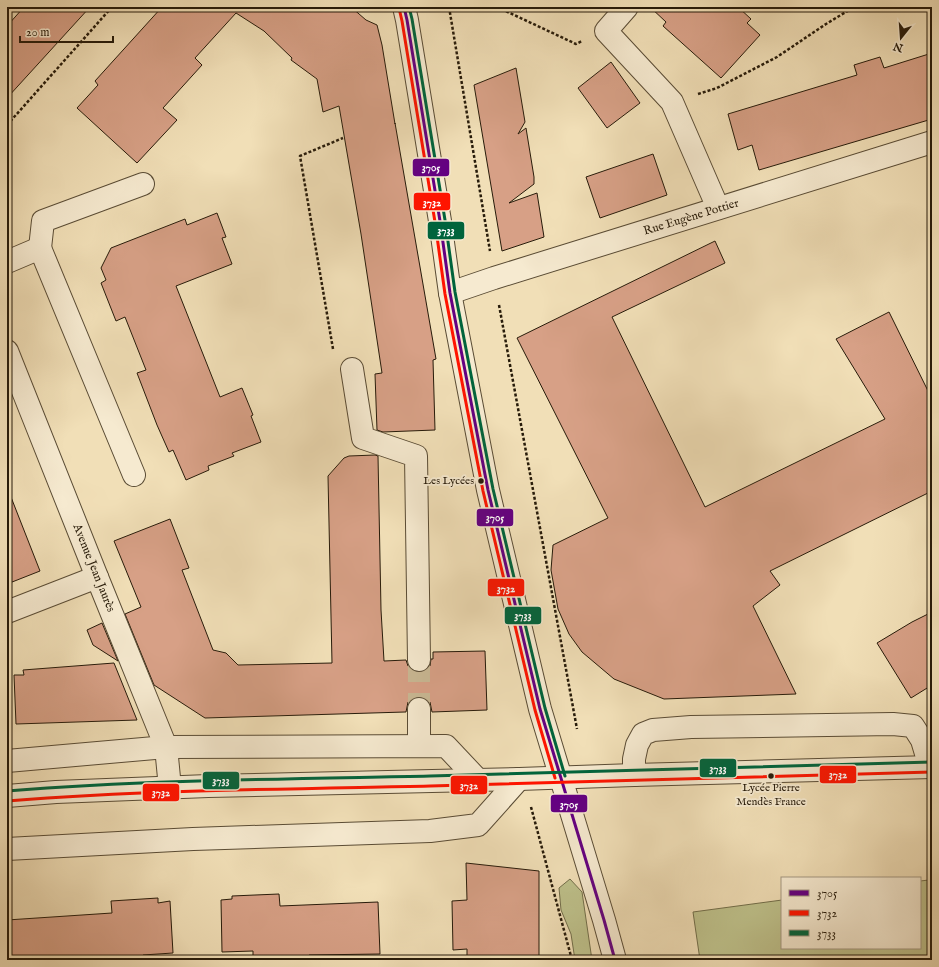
<svg xmlns="http://www.w3.org/2000/svg" width="939" height="967" font-family="'IM FELL English',serif">
	<style>
		.green { fill: #bec18b; stroke: #726e4a }
		.building { fill: #d7a086; stroke: #271b0a }
		.lines { fill: none; stroke-linecap: round; stroke-linejoin: round }
		.minor-tunnel { stroke: #c9b894; stroke-width: 22; stroke-dasharray: 22 11; stroke-linecap: butt }
		.minor-casing { stroke: #5a4c35; stroke-width: 24 }
		.path { stroke: #271b0a; stroke-width: 2.5; stroke-dasharray: 3 2; stroke-linecap: butt }
		.minor { stroke: #f6ead0; stroke-width: 22 }
		.bus-1-casing { stroke: #f6ead0; stroke-width: 6 }
		.bus-2-casing { stroke: #f6ead0; stroke-width: 6 }
		.bus-3-casing { stroke: #f6ead0; stroke-width: 6 }
		.bus-1 { stroke: #640082; stroke-width: 3 }
		.bus-2 { stroke: #ff1400; stroke-width: 3 }
		.bus-3 { stroke: #00643c; stroke-width: 3 }
		.bus-dot { fill: #271b0a; stroke: #f6ead0; stroke-width: 1.5 }
		.labels { text-anchor: middle; dominant-baseline: central; stroke-width: 3.5; stroke-linejoin: round; paint-order: stroke }
		.bus-label { font-size: 11px; fill: #271b0a; stroke: #f6ead0; text-anchor: end }
		.street-label { font-size: 12px; fill: #271b0a; stroke: #f6ead0 }
		.line-badge { stroke: #f6ead0; stroke-width: 1.5 }
		.badge-label { font-size: 11px; text-anchor: middle; font-weight: bold; fill: #fff }
	</style>
	<rect width="100%" height="100%" fill="#f1dfb7"/>
	<filter id="stains"><feTurbulence type="fractalNoise" baseFrequency=".005" numOctaves="4"/><feColorMatrix values="0 0 0 0 .2 0 0 0 0 .09 0 0 0 0 .02 0 0 0 .5 -.17"/></filter>
	<radialGradient id="worn" r=".72"><stop offset=".6" stop-color="#630" stop-opacity="0"/><stop offset="1" stop-color="#630" stop-opacity=".3"/></radialGradient>
	<g class="green">
		<path d="M570,879L582,892L592,960H575L571,934L561,910L559,888Z"/>
		<path d="M929,880L932,899V960H700L693,912L782,900V948H920V881Z"/>
	</g>
	<g class="building">
		<path d="M24,7H90L7,98V26Z"/>
		<path d="M162,7H351L366,20L377,25L382,45L395,124V123L436,359L433,360L435,430L383,432L377,430L375,374L382,373L361,234L339,106L323,112L317,79L291,60L292,58L264,31L236,13L195,58L202,65L163,108L177,120L137,163L77,108L98,85L95,81Z"/>
		<path d="M650,7H738L751,19L747,23L760,35L721,78L663,26L666,22Z"/>
		<path d="M932,53V119L759,170L752,145L738,150L728,114L857,75L854,65L880,57L884,68Z"/>
		<path d="M611,62L640,103L607,128L578,88Z"/>
		<path d="M516,68L525,122L518,134L526,128L534,177V184L509,203L537,193L544,237L502,251L474,85Z"/>
		<path d="M653,154L667,195L600,218L586,177Z"/>
		<path d="M217,213L226,237L222,238L232,264L176,286L220,397L242,388L253,415L251,416L261,442L232,453L234,456L208,466L209,470L186,480L173,450L169,452L157,425L137,373L146,370L125,317L116,321L101,283L106,280L101,268L111,248L185,219L187,225Z"/>
		<path d="M715,241L725,263L612,317L705,507L885,419L836,339L889,312L932,399V491L770,571L780,585L753,606L796,694L664,699L614,679L582,652L569,634L558,609L551,570L553,545L608,518L517,338Z"/>
		<path d="M375,455L378,456L381,610L384,661L406,660L408,666L413,671L420,672L426,670L430,666L431,659H433V652L485,651L487,710L432,712L430,702L425,698L419,697L413,698L408,702L406,712H405L205,718L154,685L125,614L141,607L114,541L170,519L189,568L182,570L213,650L226,653L238,665L332,663L328,476L344,458L349,456Z"/>
		<path d="M9,492L40,571L7,584V493Z"/>
		<path d="M932,612V685L911,698L877,643L912,622Z"/>
		<path d="M102,623L118,661L93,645L87,630Z"/>
		<path d="M114,663L137,720L16,724L14,675H24L23,670Z"/>
		<path d="M466,863L539,871V960H467V949L453,950L452,901L467,900Z"/>
		<path d="M279,894L280,906L378,902L380,954L309,955V960H253V951L222,952L221,900L232,899V896Z"/>
		<path d="M158,898V903L170,901L173,953L143,955V960H7V920L112,913L111,901Z"/>
	</g>
	<g class="lines">
		<path class="minor-tunnel" d="M419,660V709"/>
		<defs>
			<g id="minor">
				<path d="M404,7L407,20L440,221L450,293L488,490L540,709L604,920L615,960"/>
				<path d="M627,7L606,31L672,102L718,208"/>
				<path d="M40,248L43,221L143,184"/>
				<path d="M7,262L40,248L134,475"/>
				<path d="M450,293L494,278L932,142"/>
				<path d="M7,351L97,577L166,747L170,788"/>
				<path d="M352,369L363,438L416,456L419,660"/>
				<path d="M7,612L97,577"/>
				<path d="M419,746V709"/>
				<path d="M7,761L166,747L446,746L478,780"/>
				<path d="M634,775V759L637,745L643,734L653,730L691,727L893,724L913,726L922,740L930,767"/>
				<path d="M7,796L56,792L208,786L519,779L634,775L932,767"/>
				<path d="M7,849L193,839L430,831L478,825L519,779"/>
			</g>
		</defs>
		<use href="#minor" class="minor-casing"/>
		<g class="path">
			<path d="M449,7L490,251"/>
			<path d="M497,7L576,44L582,41"/>
			<path d="M698,94L717,88L777,57L826,24L854,7"/>
			<path d="M7,125L112,7"/>
			<path d="M499,305L577,729"/>
			<path d="M333,349L300,156L343,138"/>
			<path d="M531,807L572,960"/>
		</g>
		<use href="#minor" class="minor"/>
		<defs>
			<path id="bus-1" d="M404,7L407,20L440,221L450,293L488,490L540,709L604,920L615,960"/>
			<g id="bus-2">
				<path d="M399,8L402,21L435,222L445,294L483,491L535,710L555,778"/>
				<path d="M7,801C148,790 289,789 430,786C597,782 765,776 932,772"/>
			</g>
			<g id="bus-3">
				<path d="M409,7L412,19L445,220L455,292L493,489L545,708L565,776"/>
				<path d="M7,791C147,780 289,779 430,776C597,772 765,766 932,762"/>
			</g>
		</defs>
		<use href="#bus-1" class="bus-1-casing"/>
		<use href="#bus-2" class="bus-2-casing"/>
		<use href="#bus-3" class="bus-3-casing"/>
		<use href="#bus-1" class="bus-1"/>
		<use href="#bus-2" class="bus-2"/>
		<use href="#bus-3" class="bus-3"/>
	</g>
	<g class="bus-dot">
		<circle cx="481" cy="481" r="3.5"/>
		<circle cx="771" cy="776" r="3.5"/>
	</g>
	<g class="labels">
		<g class="bus-label">
			<text x="474" y="481">Les Lycées</text>
			<text x="771" y="788" text-anchor="middle">Lycée Pierre<tspan x="771" dy="14">Mendès France</tspan></text>
		</g>
		<g class="street-label">
			<text transform="translate(691 217) rotate(-17)">Rue Eugène Pottier</text>
			<text transform="translate(94 568) rotate(68)">Avenue Jean Jaurès</text>
		</g>
	</g>
	<g class="line-badge">
		<rect x="412" y="158" width="38" height="19" rx="4" fill="#640082"/>
		<rect x="413" y="192" width="38" height="19" rx="4" fill="#ff1400"/>
		<rect x="427" y="221" width="38" height="19" rx="4" fill="#00643c"/>
		<rect x="476" y="508" width="38" height="19" rx="4" fill="#640082"/>
		<rect x="487" y="578" width="38" height="19" rx="4" fill="#ff1400"/>
		<rect x="504" y="606" width="38" height="19" rx="4" fill="#00643c"/>
		<rect x="699" y="758" width="38" height="20" rx="4" fill="#00643c"/>
		<rect x="819" y="765" width="38" height="19" rx="4" fill="#ff1400"/>
		<rect x="202" y="771" width="38" height="19" rx="4" fill="#00643c"/>
		<rect x="450" y="775" width="38" height="20" rx="4" fill="#ff1400"/>
		<rect x="142" y="783" width="38" height="19" rx="4" fill="#ff1400"/>
		<rect x="550" y="794" width="38" height="19" rx="4" fill="#640082"/>
	</g>
	<g class="badge-label">
		<text x="431" y="171">3705</text>
		<text x="432" y="206">3732</text>
		<text x="446" y="234">3733</text>
		<text x="495" y="521">3705</text>
		<text x="506" y="592">3732</text>
		<text x="523" y="619">3733</text>
		<text x="718" y="772">3733</text>
		<text x="838" y="778">3732</text>
		<text x="221" y="784">3733</text>
		<text x="469" y="789">3732</text>
		<text x="161" y="796">3732</text>
		<text x="569" y="808">3705</text>
	</g>
	<rect width="939" height="967" fill="none" stroke="#f1dfb7" stroke-width="24"/>
	<rect x="8" y="8" width="923" height="951" fill="none" stroke="#271b0a" stroke-width="2"/>
	<rect x="12" y="12" width="915" height="943" fill="none" stroke="#271b0a"/>
	<rect x="781" y="877" width="140" height="72" fill="#f6ead0" stroke="#a39781"/>
	<rect x="789" y="890" width="20" height="6" fill="#640082" stroke="#a39781"/>
	<text x="817" y="897" font-size="12" fill="#271b0a">3705</text>
	<rect x="789" y="910" width="20" height="6" fill="#ff1400" stroke="#a39781"/>
	<text x="817" y="917" font-size="12" fill="#271b0a">3732</text>
	<rect x="789" y="930" width="20" height="6" fill="#00643c" stroke="#a39781"/>
	<text x="817" y="937" font-size="12" fill="#271b0a">3733</text>
	<g transform="translate(901 38) rotate(197)" stroke="#f6ead0" stroke-width="3" paint-order="stroke">
	<path d="M0-3L7 15L0 10L-7 15Z" fill="#271b0a"/>
	<text y="-6" font-size="11" font-weight="bold" text-anchor="middle" fill="#271b0a">N</text>
	</g>
	<path d="M20 36v6h93v-6" fill="none" stroke="#271b0a" stroke-width="2"/>
	<text x="26" y="36" font-size="12" fill="#271b0a" stroke="#f6ead0" stroke-width="3" paint-order="stroke">20 m</text>
	<rect width="100%" height="100%" filter="url(#stains)"/>
	<rect width="100%" height="100%" fill="url(#worn)"/>
</svg>
